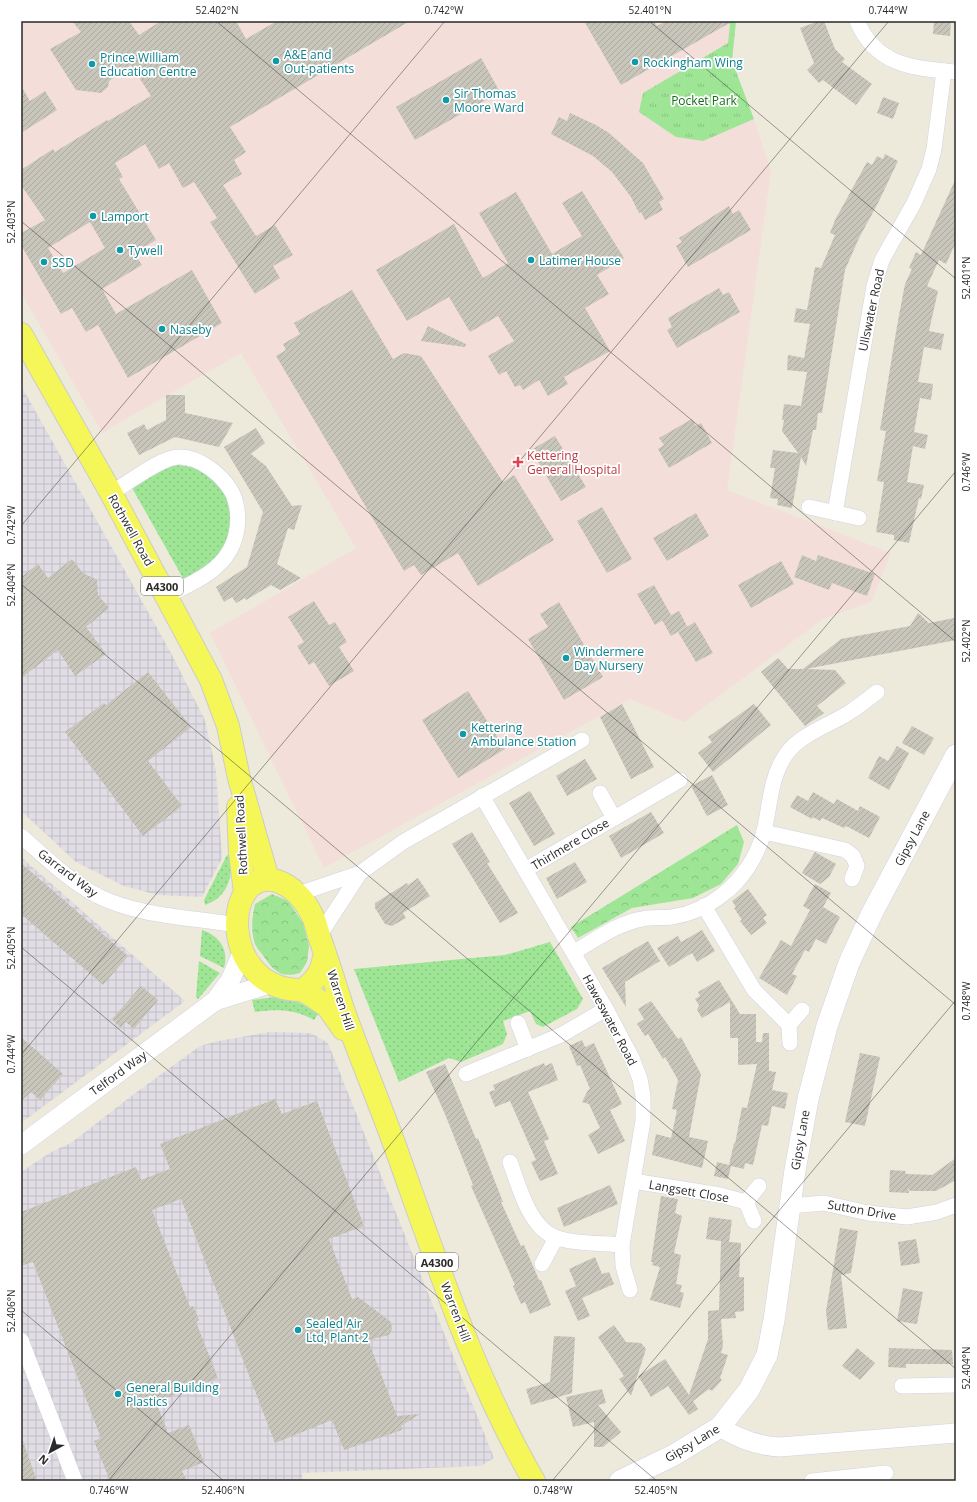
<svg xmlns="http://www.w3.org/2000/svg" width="977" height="1502" font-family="'Open Sans',sans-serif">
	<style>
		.industrial { fill: url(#industrial-grid) }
		.medical { fill: #f4ded9 }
		.grass { fill: url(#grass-dots) }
		.forest { fill: url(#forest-crowns) }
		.park { fill: url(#park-tufts) }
		.building { fill: url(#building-hatch); fill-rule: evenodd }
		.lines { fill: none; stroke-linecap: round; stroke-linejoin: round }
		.minor-casing { stroke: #d2d1e4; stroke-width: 16 }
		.tertiary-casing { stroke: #d2d1e4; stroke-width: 20 }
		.secondary-casing { stroke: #d2d1e4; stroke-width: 22 }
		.primary-casing { stroke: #ccc; stroke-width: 24 }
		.minor { stroke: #fff; stroke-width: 15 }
		.tertiary { stroke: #fff; stroke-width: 19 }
		.secondary { stroke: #fff; stroke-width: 21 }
		.primary { stroke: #f5f657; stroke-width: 22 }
		.ticks { fill: none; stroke: #2a2a2a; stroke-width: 1; stroke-opacity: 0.45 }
		.culture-dot { fill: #0f9aa8; stroke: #fff; stroke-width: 1.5 }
		.health-dot { fill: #e0444e; stroke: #fff; stroke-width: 1.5 }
		.labels { text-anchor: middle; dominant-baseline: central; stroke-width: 3.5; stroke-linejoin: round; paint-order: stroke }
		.shield { fill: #fff; stroke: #6a6a6a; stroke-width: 1 }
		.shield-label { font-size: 11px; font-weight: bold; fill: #2a2a2a }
		.culture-label { font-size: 12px; fill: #0d838f; stroke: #fff; text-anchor: start }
		.park-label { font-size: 12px; fill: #176b1a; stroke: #fff }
		.street-label { font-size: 12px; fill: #2a2a2a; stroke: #fff }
		.health-label { font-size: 12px; fill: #be3a42; stroke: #fff; text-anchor: start }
		.neatline { fill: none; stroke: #2a2a2a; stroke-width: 1.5 }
		.ticks-label { font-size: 10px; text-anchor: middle; fill: #2a2a2a }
	</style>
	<defs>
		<pattern id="industrial-grid" width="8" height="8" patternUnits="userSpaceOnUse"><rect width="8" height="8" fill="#e1dde5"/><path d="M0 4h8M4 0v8" fill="none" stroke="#c1bec5"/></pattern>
		<pattern id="grass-dots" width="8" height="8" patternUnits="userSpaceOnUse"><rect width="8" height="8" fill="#9ee696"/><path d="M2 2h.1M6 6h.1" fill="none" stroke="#88c581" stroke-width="1.8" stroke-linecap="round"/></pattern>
		<pattern id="forest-crowns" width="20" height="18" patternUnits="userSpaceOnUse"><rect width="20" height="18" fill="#9ee696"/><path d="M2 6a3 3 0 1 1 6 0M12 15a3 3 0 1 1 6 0" fill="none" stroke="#88c581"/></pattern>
		<pattern id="park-tufts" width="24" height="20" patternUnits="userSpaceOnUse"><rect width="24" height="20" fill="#9ee696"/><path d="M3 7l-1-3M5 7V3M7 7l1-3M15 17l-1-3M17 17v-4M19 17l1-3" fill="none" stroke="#88c581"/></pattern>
		<pattern id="building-hatch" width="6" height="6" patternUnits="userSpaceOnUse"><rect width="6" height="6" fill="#c8c6bb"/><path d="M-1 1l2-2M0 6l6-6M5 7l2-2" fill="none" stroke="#acaaa1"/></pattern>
	</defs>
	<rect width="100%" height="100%" fill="#edeadc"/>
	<g class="industrial">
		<path d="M23,389L171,653L205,720L216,771L222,858L202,897L158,895L124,886L76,862L21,811V391Z"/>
		<path d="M21,857L185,1001L21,1123Z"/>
		<path d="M270,1032L311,1033L328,1043L494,1458L481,1466L302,1473L303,1481H21V1172L51,1152L71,1143L134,1094L200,1046L218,1041Z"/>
	</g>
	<path class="medical" d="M21,21H736L732,61L754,119L771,171L727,490L891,553L871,602L823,619L684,722L630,699L324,868L210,633L356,548L241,353L112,427L103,434L21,293Z"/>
	<g class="grass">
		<path d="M178,465L198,468L208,474L223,489L233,510L231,534L214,562L184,580L131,486L168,467Z"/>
		<path d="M227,855L232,856C232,878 228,897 205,905L204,900Z"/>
		<path d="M202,930C220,936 229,950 224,968L200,956Z"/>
		<path d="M550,942L583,999L577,1009L543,1027L536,1024L530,1011L503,1021L507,1034L503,1044L461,1062L449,1058L399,1082L354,969L505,955Z"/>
		<path d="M199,961L220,973L198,999L196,997Z"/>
		<path d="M275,997L300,1003L319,1013L314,1020C294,1009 278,1009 255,1012L252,1000Z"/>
	</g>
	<g class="forest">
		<path d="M737,825L744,842L738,864L721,884L693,898L632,908L578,938L571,927Z"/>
		<path d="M272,894L288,901L303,923L309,946L307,962L300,973C280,979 273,970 262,954C259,950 255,946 254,941C251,928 252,917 255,904Z"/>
	</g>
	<path class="park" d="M728,21H736L732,61L754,119L703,141L676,137L639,112L643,93L728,43L730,25Z"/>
	<g class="building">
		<path d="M72,21H129L139,35L161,21H236L246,39L277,21H410L230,127L246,152L234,160L242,174L223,185L256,236L275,225L293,255L273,266L280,278L255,294L210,222L217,218L194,182L183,188L169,163L159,169L145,144L115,163L123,177L119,179L156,240L134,253L142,265L102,289L116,314L192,270L222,323L128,378L98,325L86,332L72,308L61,314L21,245V233L45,220L21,185V170L53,149L55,152L107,120L108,121L151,96L131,65L109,81L108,87L101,93L76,90L50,49L81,32ZM90,222L105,248L63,273L48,248Z"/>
		<path d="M584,21H654L657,26L666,21H733L621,85Z"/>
		<path d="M819,21H824L835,49L845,59L842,62L872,84L856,105L823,80L819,83L807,70L814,63L800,28Z"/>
		<path d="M934,21H951L950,36L933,34Z"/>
		<path d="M481,58L500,92L415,140L396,107Z"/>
		<path d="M21,86L30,101L45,91L57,110L21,133Z"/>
		<path d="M883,97L899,103L893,119L877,113Z"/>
		<path d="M570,113L596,125L609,133L643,163L664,199L659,202L663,210L645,220L641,212L639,213L631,197L612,172L593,156L551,134L559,117L567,121Z"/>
		<path d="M885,154L898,161L878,203L859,238L845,270L822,413H818L816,430H813L806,466L801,457L792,508L777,505L778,499L770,498L775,468H770L773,450L798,453L782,431L784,420H782L784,404L801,406L807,372L787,370L788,355L804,358L810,324L794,322L796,308L807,310L815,267L821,268L835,235L830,233L835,220L867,162L872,165L877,156L883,159Z"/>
		<path d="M956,178V242L946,264L939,260L927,286L938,291L929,331L944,334L941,350L924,347L918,382L933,384L931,400L920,398L914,432L928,435L925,449L913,446L907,482L924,485L921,499L919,498L909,543L894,540V535L876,532L884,482L877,481L886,431L880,430L897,326L905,284L912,269L909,268L916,252L921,255Z"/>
		<path d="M582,191L624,258L597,275L609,294L585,308L610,351L564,377L568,384L548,396L539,380L523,390L520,385L515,387L506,371L499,375L488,356L514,341L498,316L470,332L449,297L407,321L376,270L454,224L483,278L508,263L479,213L516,192L552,254L582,236L562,203Z"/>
		<path d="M729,206L733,214L739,210L751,230L688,267L676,246L682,242L679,238Z"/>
		<path d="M719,288L723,295L729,292L740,312L677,348L667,330L672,327L668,318Z"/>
		<path d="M352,290L393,359L404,353L421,356L503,482L514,475L554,540L478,586L458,553L421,575L414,565L404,571L276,356L286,350L283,344L300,334L294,323Z"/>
		<path d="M428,326L466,344L465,347L421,341Z"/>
		<path d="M166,395H185V413L233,423L219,447L175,437L139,455L127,433L144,424L147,430L166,420Z"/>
		<path d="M692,419L696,426L701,423L712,443L669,468L658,449L664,445L659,438Z"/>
		<path d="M256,428L265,443L251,454L266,466L292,506L302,505L294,530L288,528L277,564L301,578L280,590L271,585L246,600L245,598L236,603L232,597L224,602L216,587L247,567L263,512L224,447Z"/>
		<path d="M555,436L586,487L561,501L531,450Z"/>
		<path d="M602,507L632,559L607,573L577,521Z"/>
		<path d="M696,513L709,536L667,561L653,538Z"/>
		<path d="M802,555L816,561L818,555L875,574L867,596L832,583L829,590L794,577Z"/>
		<path d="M72,559L83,573L97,580L98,595L109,608L86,627L106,654L75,676L58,650L21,678V577L38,564L48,578Z"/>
		<path d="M781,561L794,584L751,608L738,585Z"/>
		<path d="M654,585L671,615L655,625L637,594Z"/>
		<path d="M314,601L329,625L335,622L347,642L339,647L354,671L329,686L314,662L309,665L297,646L304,642L288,617Z"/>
		<path d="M559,602L603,677L564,700L528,639L548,627L540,614Z"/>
		<path d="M679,611L687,626L671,636L662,620Z"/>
		<path d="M918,613L929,623L954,618L956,640L806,669L835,670L846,683L817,706L824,713L805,726L761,672L778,658L788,669H803L841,639L910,626Z"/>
		<path d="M695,622L713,653L696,662L678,632Z"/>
		<path d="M148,672L191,727L148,761L182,806L143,836L65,732L104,703L106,705Z"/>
		<path d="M468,691L505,749L458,778L422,720Z"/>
		<path d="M622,704L654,767L631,779L600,717Z"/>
		<path d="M754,704L771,725L713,772L698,753L712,742L708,737Z"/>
		<path d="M912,726L934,738L924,755L902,743Z"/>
		<path d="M897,746L909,753L889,790L868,778L879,756L888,761Z"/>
		<path d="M585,759L597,779L567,796L556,776Z"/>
		<path d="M712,775L728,805L707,816L691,786Z"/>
		<path d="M530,791L555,834L534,846L509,803Z"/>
		<path d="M813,792L834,804L837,799L858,811L860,806L880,817L869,838L846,826L844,828L822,818L820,821L813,817L812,819L790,807L797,795L808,801Z"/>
		<path d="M651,812L664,833L621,858L609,836Z"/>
		<path d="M472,832L490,862L487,863L518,913L500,923L452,844Z"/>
		<path d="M815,852L836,864L829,877L820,884L802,873Z"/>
		<path d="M575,862L587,882L557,899L546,878Z"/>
		<path d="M21,863L128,956L103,985L21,914Z"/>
		<path d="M418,878L430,896L403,913L406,918L392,926L385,924L375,908V903L407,883L408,885Z"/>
		<path d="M815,884L831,893L823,907L840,917L826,944L816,939L809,952L805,950L792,974L797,976L787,995L759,978L781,940L791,946L810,910L803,906Z"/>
		<path d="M748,889L767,915L763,918L767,923L751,935L740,921L742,920L734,908L736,907L732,901Z"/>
		<path d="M702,930L715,951L697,962L692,953L669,967L657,948L678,936L681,942Z"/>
		<path d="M648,941L660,961L625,982L626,1007L602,968Z"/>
		<path d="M719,980L740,1014H756V1042H762L763,1033H769V1071L776,1072L772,1090L788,1093L785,1109L772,1106L768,1126L762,1125L753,1165L745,1163L744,1169L731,1166L728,1179L714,1176L717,1162L729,1165L734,1143L735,1144L742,1107L747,1108L757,1064L738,1065V1038H730V1002L702,1018L697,1010L699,1005L695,999L700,996L698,992Z"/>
		<path d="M141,986L158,1000L134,1029L126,1022L121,1028L112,1019Z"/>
		<path d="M651,1001L678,1039L681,1037L701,1074L689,1137L708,1141L702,1168L652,1155L656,1134L671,1138L677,1110L672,1109L678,1080L665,1057L663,1059L648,1034L645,1036L637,1024L644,1019L638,1009Z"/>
		<path d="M21,1037L63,1074L40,1100L31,1092L21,1101Z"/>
		<path d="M582,1040L585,1047L594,1043L622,1104L610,1110L625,1141L598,1154L588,1135L600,1128L589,1104L582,1102L588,1090L590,1089L580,1065L577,1066L569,1046Z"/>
		<path d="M860,1053L880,1057L865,1126L845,1122Z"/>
		<path d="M544,1063L545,1066L552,1063L558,1080L528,1092L549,1139L544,1141L558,1174L540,1181L531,1162L536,1160L510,1101L495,1107L489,1092L495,1090L493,1085Z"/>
		<path d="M445,1064L476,1139L478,1138L483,1151L503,1202H501L521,1246L524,1245L539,1280H541L551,1305L530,1314L525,1302L521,1304L513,1286L515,1285L471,1186L473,1185L445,1114L426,1072Z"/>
		<path d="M275,1099L282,1114L317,1101L364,1226L329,1239L352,1299L358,1297L391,1322L392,1329L389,1335L368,1340L397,1416L420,1414L401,1426L402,1430L344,1450L332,1420L275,1443L181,1199L152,1210L190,1307L193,1306L199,1320L196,1322L218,1378L156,1402L168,1433L189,1425L204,1462L182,1471L187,1481H110L94,1441L101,1438L33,1262L21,1266V1212L136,1167L141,1180L170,1169L160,1144Z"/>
		<path d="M956,1158V1180L936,1191H910L908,1188L909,1193L889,1192L890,1170L905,1171L906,1174L932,1175Z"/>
		<path d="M610,1185L618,1204L564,1227L557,1208Z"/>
		<path d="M661,1196L678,1199L675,1213L682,1216L674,1253L681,1255L676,1284L682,1285L680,1292L684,1293L680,1308L650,1300L660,1267L652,1265L653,1262H651Z"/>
		<path d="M709,1217L732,1220L729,1242L741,1243L739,1277H744V1311L735,1312L736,1318L721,1319L723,1345L721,1353L728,1355L720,1378L722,1380L712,1391L709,1389L693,1401L698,1409L689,1415L668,1386L651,1397L638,1376L665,1359L689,1395L708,1339V1311L719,1310L721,1241L706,1239Z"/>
		<path d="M840,1228L858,1231L851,1273L841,1275L847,1328L828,1330L826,1311Z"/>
		<path d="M916,1239L920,1263L901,1266L898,1242Z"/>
		<path d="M595,1257L602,1274L609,1272L614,1284L582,1298L590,1316L578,1321L565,1291L576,1286L569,1269Z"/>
		<path d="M903,1288L923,1292L917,1324L897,1321Z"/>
		<path d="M614,1325L626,1342L641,1343L646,1349L631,1396L619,1379L624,1376L598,1337Z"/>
		<path d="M554,1336L575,1337L572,1393L531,1405L526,1389L550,1382Z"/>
		<path d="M857,1348L875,1363L860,1380L842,1366Z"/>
		<path d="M889,1348L952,1350L953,1364H906V1368L888,1367Z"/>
		<path d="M602,1389L606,1403L598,1405L621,1432L603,1447H594V1422L573,1427L566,1397Z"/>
		<path d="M21,1441H23L37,1481H21Z"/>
	</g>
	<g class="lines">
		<defs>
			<g id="minor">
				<path d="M857,21C876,66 913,68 956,72"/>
				<path d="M111,493C128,483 154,463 172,458C196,452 229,478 235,500C240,516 238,536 230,550C217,574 189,584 167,596"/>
				<path d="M809,507L859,518"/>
				<path d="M835,513L874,286L882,260L914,203L929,169L934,149L944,71"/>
				<path d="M600,793L614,818"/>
				<path d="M482,796L606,1009L632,1058L640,1079L643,1096V1121L622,1245L623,1266L630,1290"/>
				<path d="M764,832L845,850L853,856L857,866L852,879"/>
				<path d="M21,836C45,857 69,881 98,896C141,917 190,917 236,925"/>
				<path d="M525,870L680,780"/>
				<path d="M298,894L360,873L403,842L582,740"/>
				<path d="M704,906L754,990L789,1025L790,1043"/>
				<path d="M319,936L360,873"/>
				<path d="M574,952C595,940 618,923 642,919C652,917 662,918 672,917C690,914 707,907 722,895C742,880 758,856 764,831C770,807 770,782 782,761C795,735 827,727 850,712C859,706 868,699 877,692"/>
				<path d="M518,1023L528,1049"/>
				<path d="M789,1025L802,1010"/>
				<path d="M466,1074L561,1035L606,1009"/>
				<path d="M510,1162C519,1186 529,1227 555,1237C571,1244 604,1243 622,1245"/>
				<path d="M633,1181L720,1195L746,1202L754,1221"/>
				<path d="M746,1202L759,1186"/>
				<path d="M790,1206L824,1203L868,1213L907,1217L937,1212L956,1205"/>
				<path d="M542,1264L556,1238"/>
				<path d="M21,1340L75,1481"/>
				<path d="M902,1386L956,1385"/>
				<path d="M812,1481L886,1473"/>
			</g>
			<g id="tertiary">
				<path d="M215,1001L269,984"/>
				<path d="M21,1145L215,1001L231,979L242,953"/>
				<path d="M720,1427C739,1439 758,1446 780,1447L956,1433"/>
			</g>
			<path id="secondary" d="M620,1481L674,1455L720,1427L749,1390L767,1355L774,1320L795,1170L808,1099L827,1026L849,963L872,913L956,755"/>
			<g id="primary">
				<path d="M21,334L111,493L211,680L228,726L239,778L268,879"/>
				<path d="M238,807L240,853L245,892"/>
				<path d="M325,953C321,973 318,978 303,990C218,992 222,865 277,881C292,886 305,900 312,915C316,922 317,931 320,939C328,961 335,984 342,1006C360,1058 382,1108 400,1160C439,1269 476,1381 534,1481"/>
				<path d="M303,990L327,1006L343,1029"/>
			</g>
		</defs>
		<use href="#minor" class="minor-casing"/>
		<use href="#tertiary" class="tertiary-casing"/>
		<use href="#secondary" class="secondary-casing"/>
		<use href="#primary" class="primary-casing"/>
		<use href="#minor" class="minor"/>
		<use href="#tertiary" class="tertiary"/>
		<use href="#secondary" class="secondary"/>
		<use href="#primary" class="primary"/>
	</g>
	<path class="ticks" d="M216,21L956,642M649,21L956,279M21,221L956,1005M21,526L445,21M21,584L956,1369M21,947L657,1481M21,1055L889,21M21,1310L224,1481M108,1481L956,471M552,1481L956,1000"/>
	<g class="culture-dot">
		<circle cx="276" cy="61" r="4"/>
		<circle cx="635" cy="62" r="4"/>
		<circle cx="92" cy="64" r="4"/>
		<circle cx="446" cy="100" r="4"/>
		<circle cx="93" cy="216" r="4"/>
		<circle cx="120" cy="250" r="4"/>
		<circle cx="531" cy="260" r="4"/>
		<circle cx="44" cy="262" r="4"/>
		<circle cx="162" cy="329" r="4"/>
		<circle cx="566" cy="658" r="4"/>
		<circle cx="463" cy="734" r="4"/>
		<circle cx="298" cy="1330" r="4"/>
		<circle cx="118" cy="1394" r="4"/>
	</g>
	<path class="health-dot" d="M516 456h4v4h4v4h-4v4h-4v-4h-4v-4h4z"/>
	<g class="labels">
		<g class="shield">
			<rect x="141" y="577" width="42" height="18" rx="3"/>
			<rect x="416" y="1253" width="42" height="18" rx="3"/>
		</g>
		<g class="shield-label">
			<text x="162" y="586">A4300</text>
			<text x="437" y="1262">A4300</text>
		</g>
		<g class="culture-label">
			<text x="284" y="54">A&amp;E and<tspan x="284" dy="14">Out-patients</tspan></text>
			<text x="100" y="57">Prince William<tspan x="100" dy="14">Education Centre</tspan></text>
			<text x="643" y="62">Rockingham Wing</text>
			<text x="454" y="93">Sir Thomas<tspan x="454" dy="14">Moore Ward</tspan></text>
			<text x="101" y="216">Lamport</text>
			<text x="128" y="250">Tywell</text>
			<text x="539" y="260">Latimer House</text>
			<text x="52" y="262">SSD</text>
			<text x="170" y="329">Naseby</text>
			<text x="574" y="651">Windermere<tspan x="574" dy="14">Day Nursery</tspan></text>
			<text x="471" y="727">Kettering<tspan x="471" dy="14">Ambulance Station</tspan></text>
			<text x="306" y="1323">Sealed Air<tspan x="306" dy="14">Ltd, Plant 2</tspan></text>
			<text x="126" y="1387">General Building<tspan x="126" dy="14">Plastics</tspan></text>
		</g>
		<g class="park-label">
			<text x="704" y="100">Pocket Park</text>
		</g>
		<g class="street-label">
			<text transform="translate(871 310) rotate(-78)">Ullswater Road</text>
			<text transform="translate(131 530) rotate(61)">Rothwell Road</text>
			<text transform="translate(241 835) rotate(-93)">Rothwell Road</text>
			<text transform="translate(912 838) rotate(-62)">Gipsy Lane</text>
			<text transform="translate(570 844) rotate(-31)">Thirlmere Close</text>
			<text transform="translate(68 873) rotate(37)">Garrard Way</text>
			<text transform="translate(341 1000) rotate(72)">Warren Hill</text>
			<text transform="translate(610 1020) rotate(62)">Haweswater Road</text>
			<text transform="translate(118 1073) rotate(-36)">Telford Way</text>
			<text transform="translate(800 1140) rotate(-80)">Gipsy Lane</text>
			<text transform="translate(689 1191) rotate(10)">Langsett Close</text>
			<text transform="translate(862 1210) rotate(10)">Sutton Drive</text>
			<text transform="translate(456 1312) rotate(69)">Warren Hill</text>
			<text transform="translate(692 1443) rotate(-31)">Gipsy Lane</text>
		</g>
		<g class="health-label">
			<text x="527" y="455">Kettering<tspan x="527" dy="14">General Hospital</tspan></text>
		</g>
	</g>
	<rect width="977" height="1502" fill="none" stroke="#ffffff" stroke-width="44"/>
	<g transform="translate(50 1452) rotate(220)" stroke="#ffffff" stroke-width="3" paint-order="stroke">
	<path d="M0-3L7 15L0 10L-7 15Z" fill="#2a2a2a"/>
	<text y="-6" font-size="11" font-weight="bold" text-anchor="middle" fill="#2a2a2a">N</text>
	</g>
	<rect x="22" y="22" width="933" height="1458" class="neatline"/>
	<g class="ticks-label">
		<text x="217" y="14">52.402°N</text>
		<text x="444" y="14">0.742°W</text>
		<text x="650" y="14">52.401°N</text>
		<text x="888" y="14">0.744°W</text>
		<text transform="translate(11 222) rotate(-90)" y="4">52.403°N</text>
		<text transform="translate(966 278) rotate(-90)" y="4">52.401°N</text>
		<text transform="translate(966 472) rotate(-90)" y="4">0.746°W</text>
		<text transform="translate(11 525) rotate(-90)" y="4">0.742°W</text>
		<text transform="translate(11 585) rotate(-90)" y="4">52.404°N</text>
		<text transform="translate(966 641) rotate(-90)" y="4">52.402°N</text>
		<text transform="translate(11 948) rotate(-90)" y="4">52.405°N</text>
		<text transform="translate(966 1001) rotate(-90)" y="4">0.748°W</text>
		<text transform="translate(11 1054) rotate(-90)" y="4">0.744°W</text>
		<text transform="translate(11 1311) rotate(-90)" y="4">52.406°N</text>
		<text transform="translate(966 1368) rotate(-90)" y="4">52.404°N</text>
		<text x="109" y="1494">0.746°W</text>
		<text x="223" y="1494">52.406°N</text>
		<text x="553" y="1494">0.748°W</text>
		<text x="656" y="1494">52.405°N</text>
	</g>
</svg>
